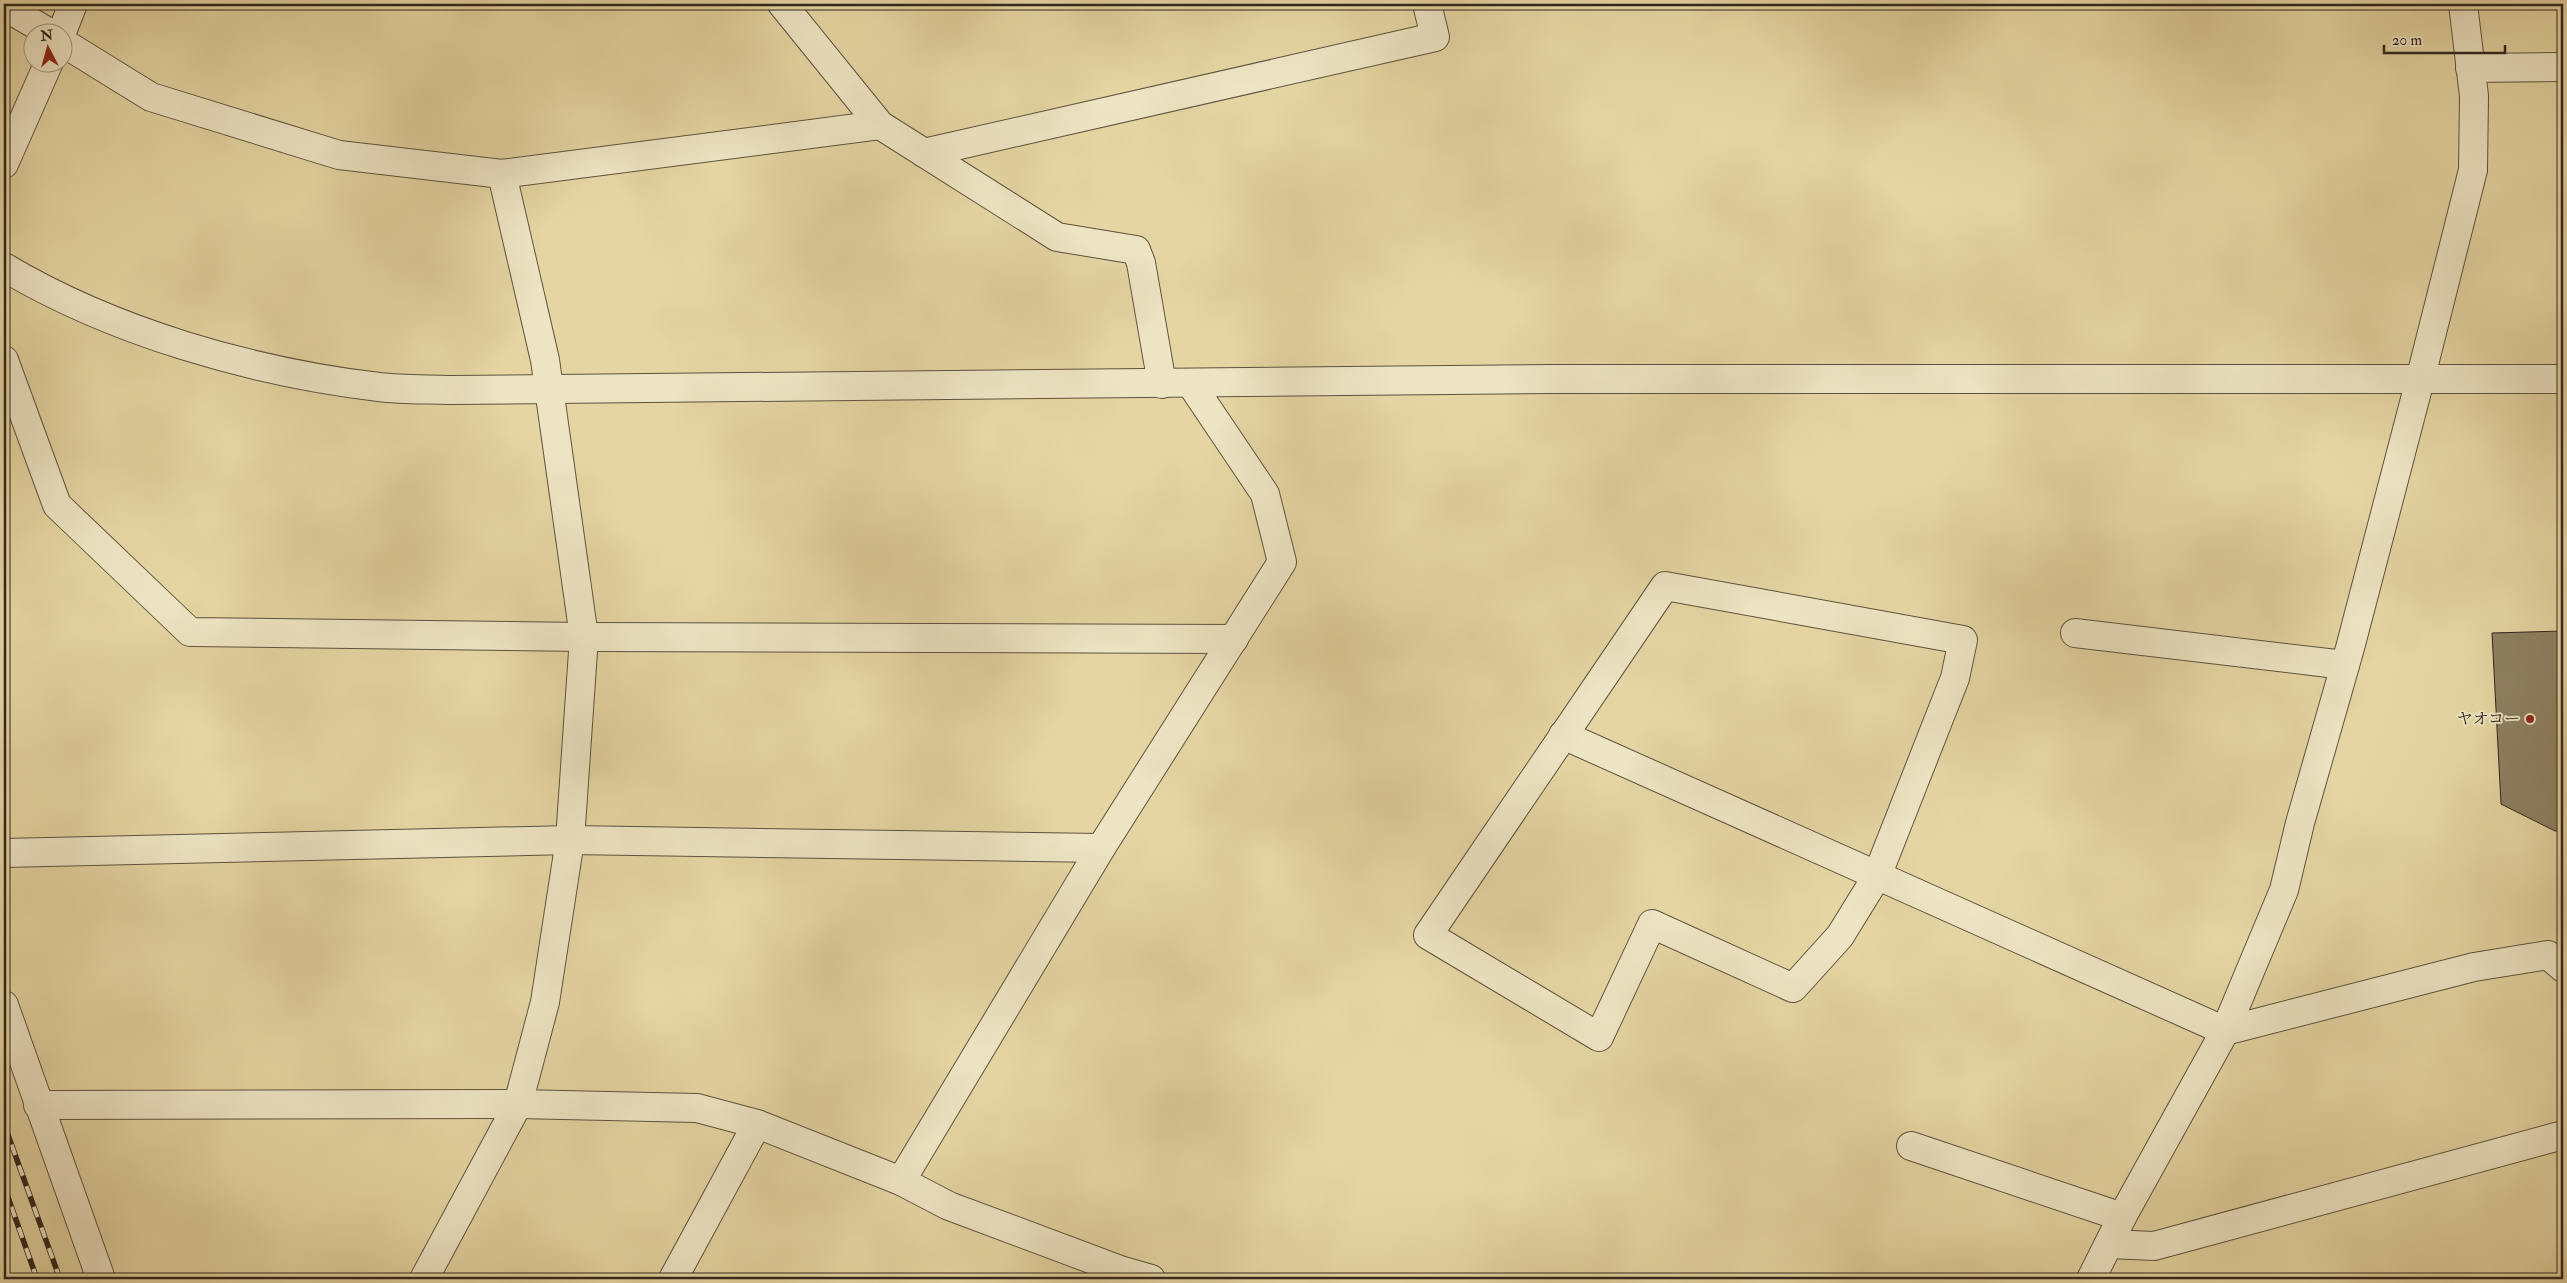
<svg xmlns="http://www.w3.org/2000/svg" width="2567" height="1283" font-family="'IM FELL Double Pica','Noto Serif JP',serif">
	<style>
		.building { fill: #8e8162; stroke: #31261c }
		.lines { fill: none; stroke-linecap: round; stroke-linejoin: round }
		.minor-casing { stroke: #5e523e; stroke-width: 30 }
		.tertiary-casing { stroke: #5e523e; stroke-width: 30 }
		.minor { stroke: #ede4c3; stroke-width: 28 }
		.tertiary { stroke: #ede4c3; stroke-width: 28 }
		.rail-casing { stroke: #31261c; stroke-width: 5.5 }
		.rail { stroke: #ede4c3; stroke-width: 4; stroke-dasharray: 11; stroke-linecap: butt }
		.poi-dot { fill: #8f2418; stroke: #ede4c3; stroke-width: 2 }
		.labels { text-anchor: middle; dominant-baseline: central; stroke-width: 4; stroke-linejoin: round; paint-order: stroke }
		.poi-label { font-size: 16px; fill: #31261c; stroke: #ede4c3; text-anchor: end }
	</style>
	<rect width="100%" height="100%" fill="#e4d5a2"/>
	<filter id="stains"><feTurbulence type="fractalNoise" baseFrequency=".004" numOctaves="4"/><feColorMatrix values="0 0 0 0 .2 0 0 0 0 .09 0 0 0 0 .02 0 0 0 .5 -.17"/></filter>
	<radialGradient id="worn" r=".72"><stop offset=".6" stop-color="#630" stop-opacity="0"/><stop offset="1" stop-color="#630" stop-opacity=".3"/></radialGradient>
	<path class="building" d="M2563,631V831H2555L2501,804L2492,633Z"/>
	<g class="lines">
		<defs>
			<g id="minor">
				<path d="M9,4L19,15L48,32"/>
				<path d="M782,4L880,125L1057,237L1136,250L1141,263L1162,384"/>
				<path d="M62,32L73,4"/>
				<path d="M62,42L151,97L339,155L502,174L880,125"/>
				<path d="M2470,68L2563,67"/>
				<path d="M924,153L1435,37L1427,4"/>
				<path d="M4,164L49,62"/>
				<path d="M4,360L57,505L190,632L584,637L1234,639"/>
				<path d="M2420,380L2473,170L2474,96L2463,4"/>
				<path d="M1665,586L1963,640L1955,678L1877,876L1840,936L1793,988L1652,924L1599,1037L1428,935Z"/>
				<path d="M2075,633L2345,665"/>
				<path d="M1563,735L2225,1031L2474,967L2548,955L2563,968"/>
				<path d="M4,853L570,840L1101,848"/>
				<path d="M38,1105L518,1104L697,1108L757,1124L901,1181L949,1206L1123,1271L1151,1279"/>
				<path d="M1911,1146L2122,1217"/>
				<path d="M901,1181L1101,848L1282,562L1265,494L1191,384"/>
				<path d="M2109,1244L2154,1246L2563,1135"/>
				<path d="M424,1279L518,1104L545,1002L570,840L584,637L545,360L502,174"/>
				<path d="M673,1279L757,1124"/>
			</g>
			<g id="tertiary">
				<path d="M4,267C113,332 252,372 379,387C402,390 427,389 451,390L1550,379H2563"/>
				<path d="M4,1005L101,1279"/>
				<path d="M2091,1279L2122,1217L2225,1031L2284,890L2300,823L2350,648L2420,380"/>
			</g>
		</defs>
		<use href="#minor" class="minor-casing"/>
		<use href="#tertiary" class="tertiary-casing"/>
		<use href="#minor" class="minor"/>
		<use href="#tertiary" class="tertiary"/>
		<defs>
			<g id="rail">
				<path d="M4,1124L60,1279"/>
				<path d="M4,1186L37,1279"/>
			</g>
		</defs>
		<use href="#rail" class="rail-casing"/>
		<use href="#rail" class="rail"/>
	</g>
	<circle class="poi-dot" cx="2530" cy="719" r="5"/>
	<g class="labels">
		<g class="poi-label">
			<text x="2520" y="719">ヤオコー</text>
		</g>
	</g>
	<rect width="2567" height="1283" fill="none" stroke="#e4d5a2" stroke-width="20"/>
	<rect x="5" y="5" width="2557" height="1273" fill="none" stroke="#31261c" stroke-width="2.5"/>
	<rect x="10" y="10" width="2547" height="1263" fill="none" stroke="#31261c"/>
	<g transform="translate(48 48) rotate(354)"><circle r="24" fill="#ede4c3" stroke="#a29880"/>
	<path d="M0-4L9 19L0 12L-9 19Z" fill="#8f2418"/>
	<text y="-8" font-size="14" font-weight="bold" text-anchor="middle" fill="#31261c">N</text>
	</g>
	<path d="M2384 45v8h121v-8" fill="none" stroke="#31261c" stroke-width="2.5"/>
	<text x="2392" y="45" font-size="15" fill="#31261c" stroke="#ede4c3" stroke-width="4" paint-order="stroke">20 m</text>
	<rect width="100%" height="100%" filter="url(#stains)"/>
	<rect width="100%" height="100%" fill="url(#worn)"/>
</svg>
